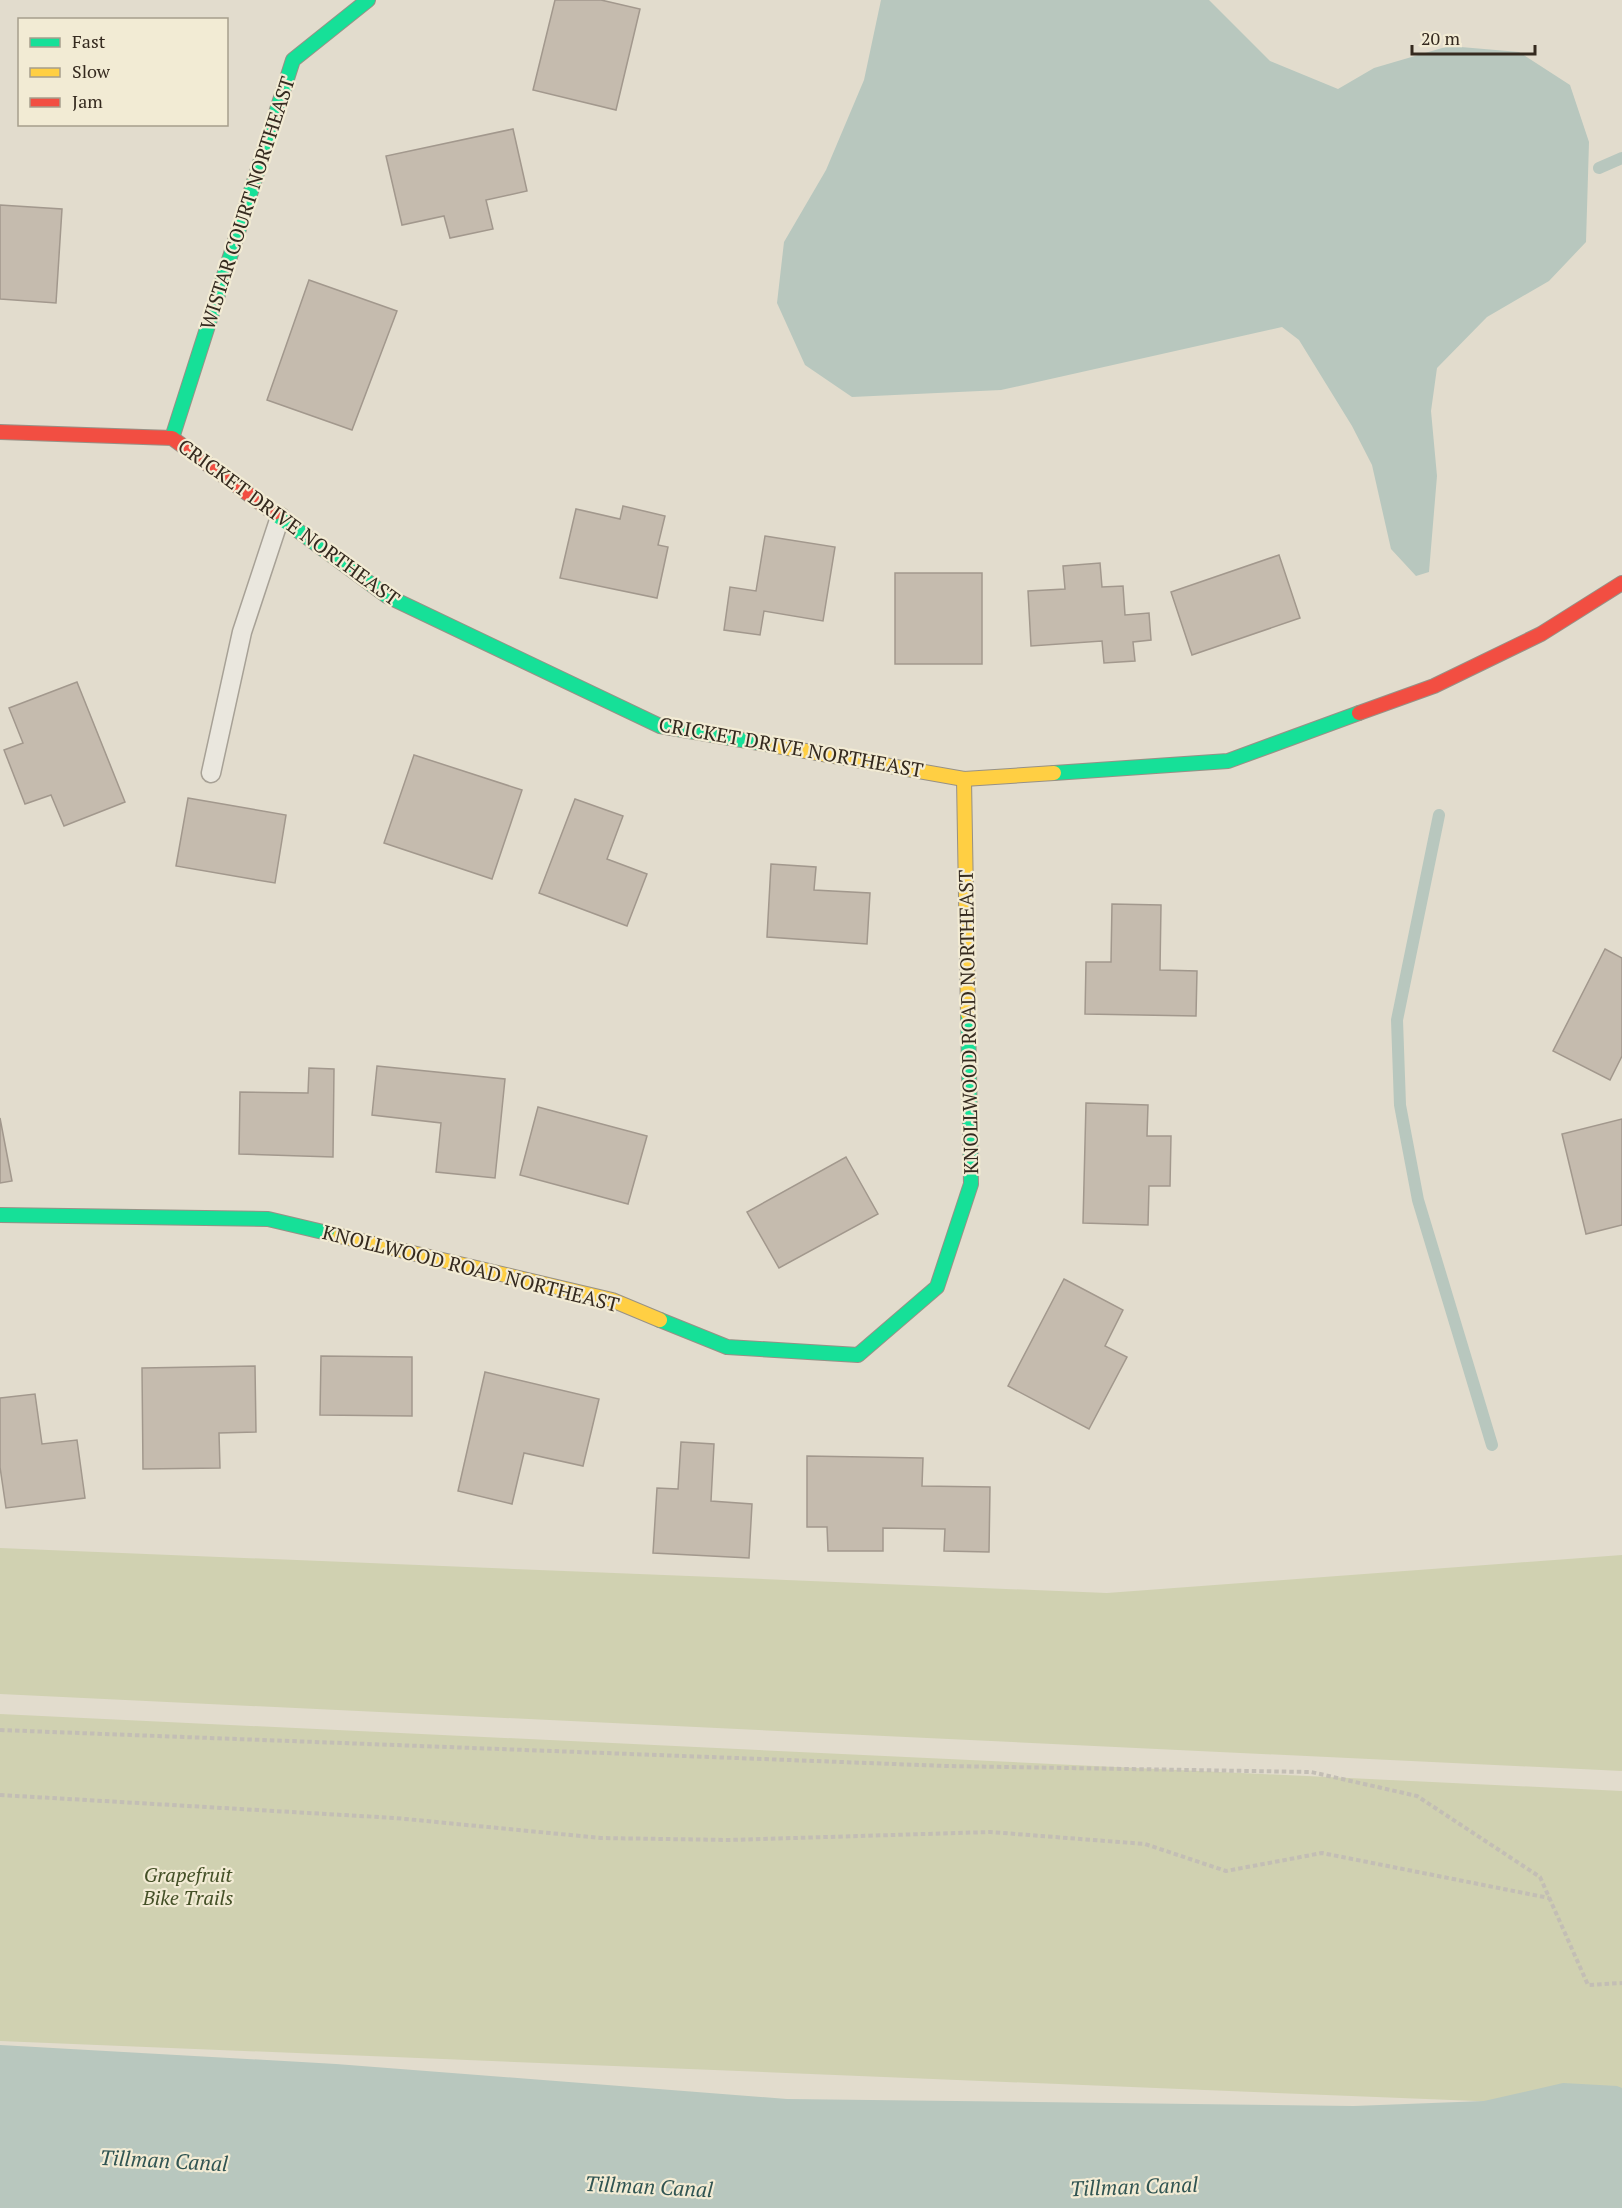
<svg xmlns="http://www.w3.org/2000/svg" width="1622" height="2208" font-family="'PT Serif',serif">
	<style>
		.green { fill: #d0d1b1 }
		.water { fill: #b8c7be }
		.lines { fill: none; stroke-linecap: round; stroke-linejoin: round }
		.stream { stroke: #b8c7be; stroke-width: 12 }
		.building { fill: #c5bbae; stroke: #a2988d; stroke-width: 1.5 }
		.lane-casing { stroke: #a7a196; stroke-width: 21 }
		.fast-casing { stroke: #979186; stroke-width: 16 }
		.slow-casing { stroke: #979186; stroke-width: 16 }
		.jam-casing { stroke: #979186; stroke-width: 16 }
		.path { stroke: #c3beb5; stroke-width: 4; stroke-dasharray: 4.5 3; stroke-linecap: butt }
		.lane { stroke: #eae7de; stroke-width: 18 }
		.fast { stroke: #16e098; stroke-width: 14 }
		.slow { stroke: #ffcf43; stroke-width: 14 }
		.jam { stroke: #f24e42; stroke-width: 14 }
		.labels { text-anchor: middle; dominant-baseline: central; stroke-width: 4.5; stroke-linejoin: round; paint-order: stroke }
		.street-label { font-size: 20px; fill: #352a1f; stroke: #f2ebd4 }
		.park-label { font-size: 20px; font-style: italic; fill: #445027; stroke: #f2ebd4 }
		.water-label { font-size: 21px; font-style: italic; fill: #305452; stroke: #f2ebd4 }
	</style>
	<rect width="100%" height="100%" fill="#e2dccd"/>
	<g class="green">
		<path d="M0,1548L1107,1593L1622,1555V1771L0,1694Z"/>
		<path d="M0,1714L1622,1791V2107L0,2041Z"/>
	</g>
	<g class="water">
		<path d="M881,0H1209L1270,61L1338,89L1374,68L1449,46L1519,52L1570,85L1589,142L1586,242L1549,281L1487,317L1437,368L1431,411L1437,476L1429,572L1416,576L1391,549L1372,465L1352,426L1299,340L1282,327L1001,390L852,397L805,365L777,303L784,242L826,170L864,80Z"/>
		<path d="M0,2045L336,2064L787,2099L1354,2106L1484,2101L1563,2083L1617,2086L1622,2088V2208H0Z"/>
	</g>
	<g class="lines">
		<g class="stream">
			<path d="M1599,168L1622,158"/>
			<path d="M1439,815L1397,1020L1400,1105L1418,1200L1492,1445"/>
		</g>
	</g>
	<g class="building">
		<path d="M555,0H601L640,9L616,110L533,90Z"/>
		<path d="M513,129L527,191L486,200L493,229L450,238L444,216L402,225L386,156Z"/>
		<path d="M0,205L62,209L56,303L0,299Z"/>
		<path d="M309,280L397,311L352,430L267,400Z"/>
		<path d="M623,506L665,516L658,545L668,547L657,598L560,578L576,509L620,519Z"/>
		<path d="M765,536L835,547L823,621L764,611L760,635L724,630L730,587L756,591Z"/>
		<path d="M1279,555L1300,618L1192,655L1171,592Z"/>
		<path d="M1100,563L1102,587L1123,586L1125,615L1149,613L1151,640L1133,642L1135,661L1104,663L1102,641L1031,646L1028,591L1065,589L1063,566Z"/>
		<rect x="895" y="573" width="87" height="91"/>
		<path d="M77,682L125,802L64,826L51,795L25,804L4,750L23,743L9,708Z"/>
		<path d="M414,755L522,790L492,879L384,843Z"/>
		<path d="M188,798L286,815L275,883L176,866Z"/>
		<path d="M575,799L623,816L607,859L647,874L627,926L539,893Z"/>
		<path d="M771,864L816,867L814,890L870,893L867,944L767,937Z"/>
		<path d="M1112,904L1161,905L1160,970L1197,971L1196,1016L1085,1014L1086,962H1111Z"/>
		<path d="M1605,949L1622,958V1056L1610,1080L1553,1051Z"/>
		<path d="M377,1066L505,1079L495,1178L436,1172L441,1123L372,1115Z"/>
		<path d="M309,1068L334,1069L333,1157L239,1154L240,1092L308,1093Z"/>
		<path d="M1086,1103L1148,1105L1147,1136H1171L1170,1186H1149L1148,1225L1083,1223Z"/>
		<path d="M538,1107L647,1136L628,1204L520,1175Z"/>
		<path d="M0,1118L12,1181L0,1183Z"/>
		<path d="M1622,1119V1225L1586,1234L1562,1134Z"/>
		<path d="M846,1157L878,1214L779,1268L747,1212Z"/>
		<path d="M1064,1279L1123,1310L1105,1346L1127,1357L1089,1429L1008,1386Z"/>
		<path d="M321,1356L412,1357V1416L320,1415Z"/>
		<path d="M255,1366L256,1432L219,1433L220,1468L143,1469L142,1368Z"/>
		<path d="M485,1372L599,1399L583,1466L524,1453L512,1504L458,1491Z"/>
		<path d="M35,1394L42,1444L77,1440L85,1498L6,1508L0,1467V1398Z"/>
		<path d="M681,1442L714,1444L711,1501L752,1504L749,1558L653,1553L657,1488L678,1489Z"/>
		<path d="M807,1456L923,1458L922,1486L990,1487L989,1552L944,1551L945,1529L883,1528V1551H828L827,1527H807Z"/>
	</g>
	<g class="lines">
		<defs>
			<path id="lane" d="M211,773L242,632L280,517"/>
			<g id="fast">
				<path d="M172,438L293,60L368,0"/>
				<path d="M274,513L387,596L660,726L777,746"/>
				<path d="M1054,773L1228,761L1359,713"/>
				<path d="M0,1215L268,1219L340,1236"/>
				<path d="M660,1320L727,1347L858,1355L937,1287L971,1184L968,1014"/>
			</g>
			<g id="slow">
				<path d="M777,746L964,779L1054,773"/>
				<path d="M964,779L968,1014"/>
				<path d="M340,1236L612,1300L660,1320"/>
			</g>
			<g id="jam">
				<path d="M0,432L172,438L274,513"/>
				<path d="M1359,713L1434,686L1541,634L1622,583"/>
			</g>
		</defs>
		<use href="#lane" class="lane-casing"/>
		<use href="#fast" class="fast-casing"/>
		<use href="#slow" class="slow-casing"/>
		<use href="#jam" class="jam-casing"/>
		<g class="path">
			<path d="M0,1730L946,1766L1311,1772L1417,1796L1540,1877L1588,1985L1622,1983"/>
			<path d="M0,1795L395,1818L601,1838L729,1840L990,1832L1145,1844L1226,1871L1322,1853L1549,1898"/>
		</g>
		<use href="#lane" class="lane"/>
		<use href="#fast" class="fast"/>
		<use href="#slow" class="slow"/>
		<use href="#jam" class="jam"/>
	</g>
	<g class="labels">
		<g class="street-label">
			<text transform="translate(247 203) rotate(-72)">WISTAR COURT NORTHEAST</text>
			<text transform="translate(289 522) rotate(36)">CRICKET DRIVE NORTHEAST</text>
			<text transform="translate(791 747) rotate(10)">CRICKET DRIVE NORTHEAST</text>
			<text transform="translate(968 1022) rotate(-91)">KNOLLWOOD ROAD NORTHEAST</text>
			<text transform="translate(471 1268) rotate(14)">KNOLLWOOD ROAD NORTHEAST</text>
		</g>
		<g class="park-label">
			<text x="188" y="1874">Grapefruit<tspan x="188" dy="23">Bike Trails</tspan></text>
		</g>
		<g class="water-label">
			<text transform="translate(164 2160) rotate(3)">Tillman Canal</text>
			<text transform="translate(649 2186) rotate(3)">Tillman Canal</text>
			<text transform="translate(1134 2186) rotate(-2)">Tillman Canal</text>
		</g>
	</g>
	<rect x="18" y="18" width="210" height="108" fill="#f2ebd4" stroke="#a69e8c" stroke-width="1.5"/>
	<rect x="30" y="38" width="30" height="9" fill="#16e098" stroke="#a69e8c" stroke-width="1.5"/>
	<text x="72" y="48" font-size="18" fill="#352a1f">Fast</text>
	<rect x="30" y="68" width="30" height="9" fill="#ffcf43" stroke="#a69e8c" stroke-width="1.5"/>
	<text x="72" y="78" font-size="18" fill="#352a1f">Slow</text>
	<rect x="30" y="98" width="30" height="9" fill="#f24e42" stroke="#a69e8c" stroke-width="1.5"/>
	<text x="72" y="108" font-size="18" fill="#352a1f">Jam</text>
	<path d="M1412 45v9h123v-9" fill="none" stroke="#352a1f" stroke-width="3"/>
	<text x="1421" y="45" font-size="18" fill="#352a1f" stroke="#f2ebd4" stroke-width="4.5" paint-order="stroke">20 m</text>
</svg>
